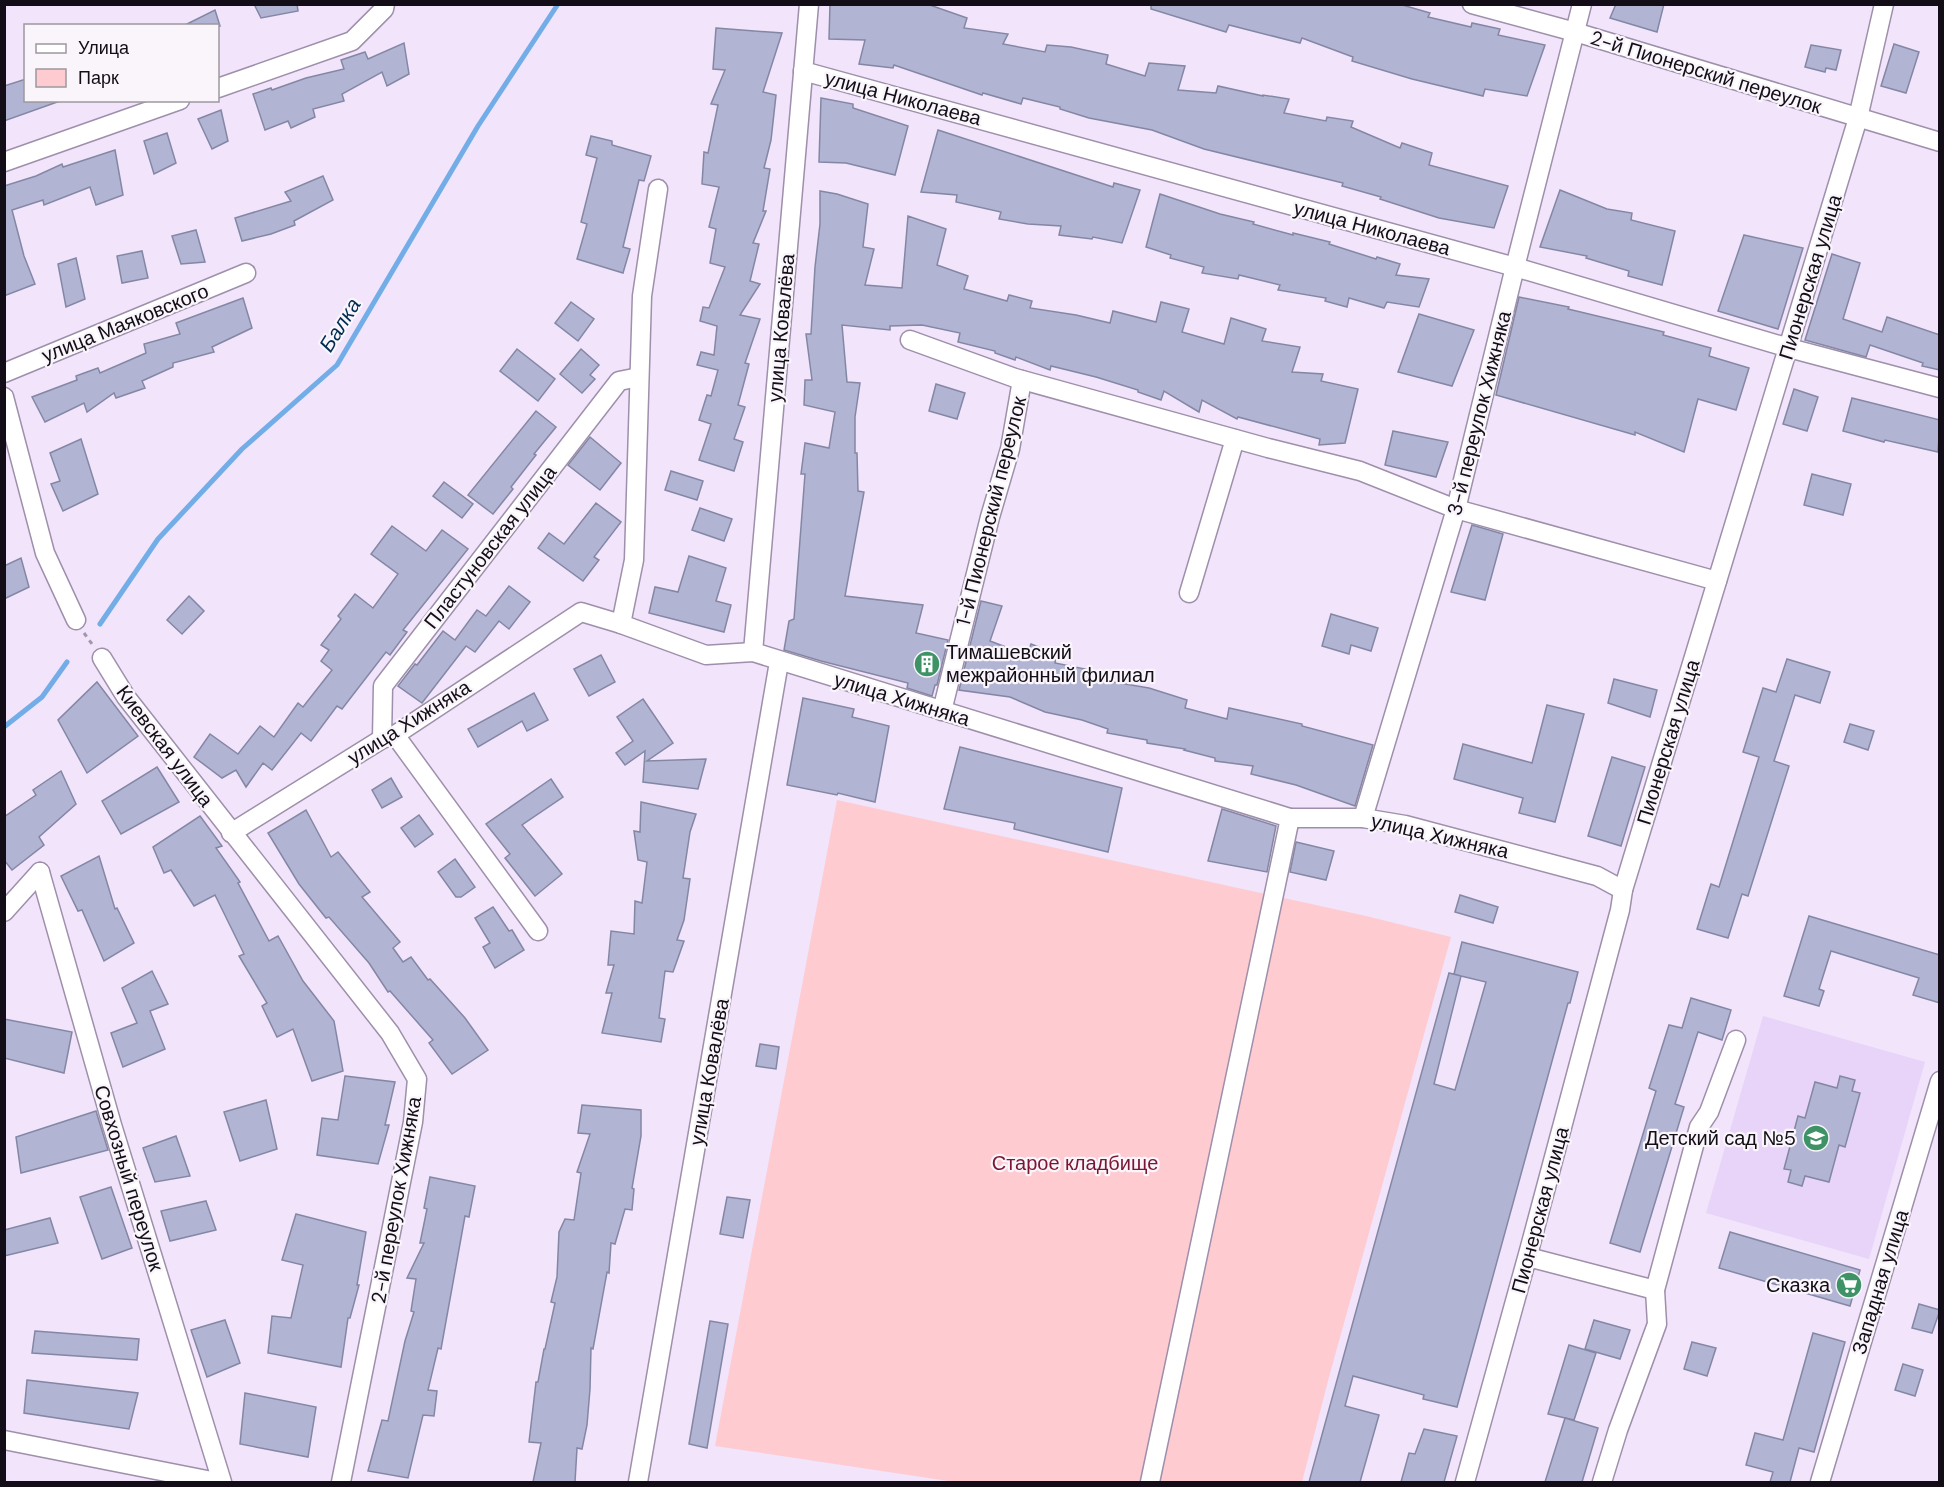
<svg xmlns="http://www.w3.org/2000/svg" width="1944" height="1487" font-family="'DM Sans',sans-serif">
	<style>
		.built { fill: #e8d4f8 }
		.green { fill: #fecbd1 }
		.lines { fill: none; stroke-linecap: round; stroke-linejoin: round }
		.stream { stroke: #72ade8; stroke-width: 5 }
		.building { fill: #b1b4d3; stroke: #8487a4; stroke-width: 1.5; fill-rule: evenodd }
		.minor-casing { stroke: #9e8fab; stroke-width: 21 }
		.path { stroke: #a298aa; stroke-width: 3; stroke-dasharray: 4.5 4.5; stroke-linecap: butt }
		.minor { stroke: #fff; stroke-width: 18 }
		.labels { text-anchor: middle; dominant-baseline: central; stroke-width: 4.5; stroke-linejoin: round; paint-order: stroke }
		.street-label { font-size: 20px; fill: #120d16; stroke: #f9f5fb }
		.poi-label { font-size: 20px; fill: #120d16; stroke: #f9f5fb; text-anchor: end }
		.park-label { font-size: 20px; fill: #7b1531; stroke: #f9f5fb }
		.water-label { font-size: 21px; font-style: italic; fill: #002c51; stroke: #f9f5fb }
	</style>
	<rect width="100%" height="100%" fill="#f1e4fb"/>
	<path class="built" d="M1763,1016L1925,1062L1869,1259L1706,1213Z"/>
	<path class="green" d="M837,800L1366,916L1451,937L1329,1377L1302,1482H955L715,1446Z"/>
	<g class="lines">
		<g class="stream">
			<path d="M100,624L158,539L242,449L337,365L478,126L558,4"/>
			<path d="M4,727L42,697L67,662"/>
		</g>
	</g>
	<g class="building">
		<path d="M254,4H297L298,11L261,18Z"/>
		<path d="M830,4H927L967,18L964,28L1008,34L1003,44L1045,52L1047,45L1071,47L1108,55L1106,64L1145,76L1149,63L1185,66L1178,90L1216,93L1218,86L1263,96V95L1289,99L1284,113L1326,121L1327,117L1353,121L1351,127L1400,148L1402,143L1432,153L1429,165L1508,186L1494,228L1439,218L1380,199L1381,197L1342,186L1343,183L1204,149L1152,130L1089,118L1060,109V107L1023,98L1021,104L983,93L982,95L894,65L893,68L859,64L865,40L829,39Z"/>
		<path d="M1151,4H1399L1430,13L1428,17L1471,27L1472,23L1500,29L1498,35L1545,45L1527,96L1485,89L1483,96L1412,79L1352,61L1353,57L1302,38L1300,43L1229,25L1226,32L1151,9Z"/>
		<path d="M1616,4H1664L1657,32L1610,18Z"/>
		<path d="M215,10L220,26H183Z"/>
		<path d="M716,28L782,33L763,92L776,95L771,140L764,168L770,169L763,211H766L753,243L759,244L750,281L760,284L740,315L760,319L745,363L749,364L738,405L745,407L734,439L743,442L734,471L699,460L711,424L699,420L707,395L711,396L718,370L697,365L701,352L714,355L717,326L700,321L703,307L709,308L725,267L710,263L716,229L709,227L719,187L702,184L704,152L708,153L718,105L711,104L725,70L713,69Z"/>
		<path d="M404,43L409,74L387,86L382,72L342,94L344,101L313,109L315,117L291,128L288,121L265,130L253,94L271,88L272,90L306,78L344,69L341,60L365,52L368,59Z"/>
		<path d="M1894,44L1919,52L1906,93L1881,86Z"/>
		<path d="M1811,45L1841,50L1836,70L1826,68L1825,72L1805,67Z"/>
		<path d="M26,79V100L60,101L4,121V86Z"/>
		<path d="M821,98L853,104V108L908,126L895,175L846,163L819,162Z"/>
		<path d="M221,110L228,141L212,149L198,119Z"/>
		<path d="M938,130L1113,187L1114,183L1140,190L1122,243L1093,237L1092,239L1059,235L1061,226L1028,224L999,219L1001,212L956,202L957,195L921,192Z"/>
		<path d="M167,133L176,163L154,174L144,141Z"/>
		<path d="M591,136L612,141V145L651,156L644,181L639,180L623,247L630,249L623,273L577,259L587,224L581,222L597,158L586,155Z"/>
		<path d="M115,150L123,195L96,205L90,187L44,205L43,200L12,210L24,256L35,284L4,296V186L36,176L62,164L63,167Z"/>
		<path d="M323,176L333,200L294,221L295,225L271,234L242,241L235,218L291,201L285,192Z"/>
		<path d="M1560,190L1607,209L1632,213L1631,220L1675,231L1662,285L1628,276L1629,271L1586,258L1587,256L1540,247Z"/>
		<path d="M820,191L837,194L868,204L863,247L874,249L865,285L902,288L908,216L946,229L937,265L968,276L964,289L1007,301L1009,295L1032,301L1030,308L1076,315L1110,323L1113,311L1156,322L1161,302L1189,309L1182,332L1224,344L1231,318L1266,329L1262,341L1300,347L1292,372L1323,374L1321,381L1358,389L1345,443L1319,445L1320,439L1238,417L1237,419L1202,400L1199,412L1164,391L1161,400L1138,392V390L1096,377L1051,366L1050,370L1016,357L1015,360L995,353V351L958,342L960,333L922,325L890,326V330L842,325L847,382L860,383L855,417V453H857L858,491L864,492L845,596L923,605L916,633L948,640L937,685H935L932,696L907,688L908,683L821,661L784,650L789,621L794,619L805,474H801L805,443L829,448L835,412L804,405L805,380H812L806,334H811L815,267L820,224Z"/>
		<path d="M1160,194L1220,214L1254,222L1253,224L1293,235V233L1330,242L1329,244L1376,259L1377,257L1400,264L1396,275L1429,279L1419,307L1387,302L1384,308L1349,298L1347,307L1325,301L1326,298L1278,290L1280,285L1239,275L1238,279L1202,273L1204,267L1170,258L1171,255L1146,247Z"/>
		<path d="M196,230L205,262L181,264L172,236Z"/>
		<path d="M1744,235L1803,248L1778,329L1718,311Z"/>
		<path d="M142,251L148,278L122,283L117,256Z"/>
		<path d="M1832,254L1860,263L1843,319L1882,332L1887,317L1940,335V370L1922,366L1923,363L1870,345L1866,357L1805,340Z"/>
		<path d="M76,258L85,299L66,307L58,264Z"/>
		<path d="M1519,297L1569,307L1568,309L1664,332L1663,335L1711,348L1709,356L1749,368L1736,410L1698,399L1684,452L1635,432V435L1496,395Z"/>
		<path d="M243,298L252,328L212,347L214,352L173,363V367L142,381L145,388L116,398L114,393L87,412L84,403L45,422L32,397L77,380L76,376L98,368L100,373L146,353L144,344L180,334L176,323Z"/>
		<path d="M571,302L594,319L578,341L555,323Z"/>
		<path d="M1419,314L1474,330L1452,386L1398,372Z"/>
		<path d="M517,349L555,379L538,401L500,371Z"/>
		<path d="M581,349L599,365L590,375L595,379L582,393L560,374Z"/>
		<path d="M936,384L965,393L957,419L929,411Z"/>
		<path d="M1794,389L1818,397L1807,431L1783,424Z"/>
		<path d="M1852,398L1940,420L1938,452L1885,440L1884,442L1843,431Z"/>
		<path d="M536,411L556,427L534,454L536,455L511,487L513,489L493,514L468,495Z"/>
		<path d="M1393,431L1448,442L1436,477L1385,465Z"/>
		<path d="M590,437L621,463L600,490L568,465Z"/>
		<path d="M81,439L98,494L63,511L51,484L60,481L50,453Z"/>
		<path d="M671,471L703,481L697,500L665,490Z"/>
		<path d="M1812,474L1851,484L1843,515L1804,505Z"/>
		<path d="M444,482L473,504L462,518L433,496Z"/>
		<path d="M596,503L621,522L594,557L599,560L583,581L538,548L549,533L564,544Z"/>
		<path d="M700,508L732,519L724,541L692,530Z"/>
		<path d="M1472,525L1503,534L1485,600L1451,592Z"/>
		<path d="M392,526L426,551L442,530L468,549L403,630L407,632L390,655L386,652L342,709L337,706L311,741L301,733L272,770L263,763L246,787L236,770L222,778L194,757L210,734L238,754L260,726L274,737L298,703L303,707L332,670L321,661L329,650L321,645L341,619L338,616L355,594L373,608L398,574L371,554Z"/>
		<path d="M689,556L726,568L716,601L731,605L724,632L649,613L655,587L678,592Z"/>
		<path d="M21,558L29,587L4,599V566Z"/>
		<path d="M509,586L530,602L509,629L499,621L475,652L466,646L422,703L398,686L415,664L417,665L443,631L455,640L477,610L486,616Z"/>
		<path d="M189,596L204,611L182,634L167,620Z"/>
		<path d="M981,601L1002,606L990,641L1027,655L1031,644L1057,654L1055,663L1090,670L1089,674L1114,679L1113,682L1149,688L1187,700L1185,708L1227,719L1229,708L1302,724V726L1373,745L1355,806L1296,785L1251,774L1253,766L1215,761V758L1184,750L1185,749L1147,743V740L1107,733L1108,729L1082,720L1045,712L1010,697L959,690Z"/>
		<path d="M1331,614L1378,628L1371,651L1351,645L1349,654L1322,646Z"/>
		<path d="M601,655L615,682L589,696L574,669Z"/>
		<path d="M1787,659L1830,672L1820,703L1795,695L1774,761L1789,766L1748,896L1742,894L1728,938L1697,929L1711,884L1719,887L1759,757L1743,752L1763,688L1776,692Z"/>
		<path d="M1614,679L1657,690L1650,717L1608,703Z"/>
		<path d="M97,682L138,736L87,773L58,720Z"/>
		<path d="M534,693L548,720L527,731L522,721L478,747L468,729Z"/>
		<path d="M803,698L854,709L852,717L889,726L875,802L838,793L837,795L787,785Z"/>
		<path d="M643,699L673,743L647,761L706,759L698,789L643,782L645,751L625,765L616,753L633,741L617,717Z"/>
		<path d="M1547,705L1584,714L1555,822L1519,813L1523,798L1454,779L1463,744L1532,763Z"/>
		<path d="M1850,724L1874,731L1868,750L1844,742Z"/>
		<path d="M960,747L1122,788L1108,852L1014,829L1015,823L944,809Z"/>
		<path d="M1612,757L1645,767L1621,846L1588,836Z"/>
		<path d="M157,767L179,802L121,834L102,801Z"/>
		<path d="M61,771L76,804L39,837L44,845L12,870L4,860V817L36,795L33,790Z"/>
		<path d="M391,778L402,797L382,808L372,790Z"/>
		<path d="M551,779L563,797L522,825L562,874L535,896L505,858L510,854L486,824Z"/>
		<path d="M641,802L696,814L690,832L683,878L690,879L684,920L677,940L684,941L673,972L665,971L659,1018L665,1019L661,1042L602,1033L612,993H606L614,965H608L611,931L634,934L635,901L642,903L647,862L638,860L634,831L640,832Z"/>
		<path d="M1222,809L1276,826L1267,872L1208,861Z"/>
		<path d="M306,810L331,857L338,852L370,892L362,897L400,942L393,948L403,962L411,957L428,980L430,979L465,1018L488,1050L452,1074L429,1043L433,1040L390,991L388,992L369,963L329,917L326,918L299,884L268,833Z"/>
		<path d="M419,815L433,834L415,847L401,828Z"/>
		<path d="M200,816L222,846L216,848L240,882L238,883L269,941L278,936L303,981L334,1021L343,1071L312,1081L293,1029L277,1037L262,1006L267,1003L239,956L244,954L215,895L194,906L171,870L164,873L153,847Z"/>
		<path d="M1296,842L1334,851L1326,880L1290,872Z"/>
		<path d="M99,856L115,909L117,908L134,943L104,961L82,910L78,911L61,876Z"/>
		<path d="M455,859L475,887L461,897H456L438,872Z"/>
		<path d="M1460,895L1498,907L1493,923L1455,912Z"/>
		<path d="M493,907L509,931L512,930L524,950L495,968L483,947L490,943L475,918Z"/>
		<path d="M1809,916L1940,955V1003L1913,995L1919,978L1831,951L1819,989L1824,991L1819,1006L1784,996Z"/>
		<path d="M1462,942L1578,972L1570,1003H1568L1457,1407L1423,1399L1424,1395L1353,1376L1345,1406L1379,1415L1360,1482H1309L1449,973L1461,976L1454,974ZM1461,976L1486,982L1455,1090L1434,1084Z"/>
		<path d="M152,971L168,1004L150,1011L165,1049L123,1067L111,1033L137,1023L122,988Z"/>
		<path d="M1691,998L1731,1010L1722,1040L1698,1032L1675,1104L1684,1107L1640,1252L1610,1243L1656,1091L1649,1088L1669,1025L1682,1028Z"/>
		<path d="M4,1019L72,1032L64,1073L4,1058Z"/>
		<path d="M760,1044L779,1047L776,1069L756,1066Z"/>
		<path d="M345,1076L395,1082L385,1125H389L378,1164L317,1155L322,1118L338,1120Z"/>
		<path d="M1840,1076L1855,1080L1852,1091L1860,1093L1845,1147L1839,1145L1829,1182L1805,1176L1802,1186L1788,1182L1791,1170L1784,1169L1798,1116L1805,1118L1815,1082L1837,1088Z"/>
		<path d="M266,1100L277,1149L240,1161L224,1112Z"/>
		<path d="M582,1105L641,1110V1136L632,1188L634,1189L632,1210L625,1209L615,1244L611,1243L609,1273L607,1272L593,1349L591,1348L590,1389L587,1425L582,1449L577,1448L575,1482H533L541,1443L529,1442L536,1382H538L544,1349H545L555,1303L551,1302L557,1277L559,1232L565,1219L574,1220L581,1173L577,1172L590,1134L578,1133Z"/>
		<path d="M96,1111L108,1150L21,1173L16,1137Z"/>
		<path d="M176,1136L190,1176L155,1182L143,1148Z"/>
		<path d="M430,1177L475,1186L469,1217L465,1216L441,1349L438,1348L428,1390L437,1391L434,1416L423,1415L408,1478L368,1471L382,1420L388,1421L405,1341L414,1312L411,1311L416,1279L407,1278L424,1243H420L427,1209L424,1208Z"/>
		<path d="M111,1187L132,1248L102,1259L80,1197Z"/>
		<path d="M727,1197L750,1200L743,1238L720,1234Z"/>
		<path d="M206,1201L216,1230L170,1241L161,1211Z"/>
		<path d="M296,1214L366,1232L357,1285H359L350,1318H348L341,1367L268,1353L272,1316L291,1318L303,1265L282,1260Z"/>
		<path d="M50,1218L58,1243L4,1256V1230Z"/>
		<path d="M1730,1232L1860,1270L1850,1306L1719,1268Z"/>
		<path d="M1919,1304L1940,1310L1932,1333L1912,1328Z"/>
		<path d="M225,1320L240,1363L207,1377L191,1330Z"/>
		<path d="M1594,1320L1630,1330L1620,1359L1585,1349Z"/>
		<path d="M710,1321L728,1324L707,1448L689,1444Z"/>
		<path d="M35,1331L139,1339L137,1360L32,1353Z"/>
		<path d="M1813,1333L1845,1342L1814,1452L1799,1448L1790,1482H1770L1773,1472L1746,1465L1755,1433L1783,1440Z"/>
		<path d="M1692,1342L1716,1348L1707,1376L1684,1369Z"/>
		<path d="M1569,1345L1596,1353L1574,1420L1548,1414Z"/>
		<path d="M1903,1364L1923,1370L1915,1396L1895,1390Z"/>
		<path d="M27,1380L138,1393L129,1429L24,1413Z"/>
		<path d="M245,1393L316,1407L308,1457L240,1444Z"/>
		<path d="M1565,1418L1598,1428L1582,1482H1545Z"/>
		<path d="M1424,1429L1457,1436L1444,1482H1401L1409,1453L1415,1454Z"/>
	</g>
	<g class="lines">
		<defs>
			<g id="minor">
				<path d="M1472,4L1575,32L1940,142"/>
				<path d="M803,71L1515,267L1789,348L1940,388"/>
				<path d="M218,88L352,41L384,9L385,4"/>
				<path d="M4,162L180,100"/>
				<path d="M910,340L1015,378L1268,448L1360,471L1456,509L1717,581"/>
				<path d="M4,373L246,273"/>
				<path d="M4,397L45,553L76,620"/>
				<path d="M1189,593L1235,439"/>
				<path d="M621,624L634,560L642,296L658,189"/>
				<path d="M753,652L809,4"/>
				<path d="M102,658L126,697L390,1033L417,1079L413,1122L341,1482"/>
				<path d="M942,711L990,517L1010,449L1022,380"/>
				<path d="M395,735L538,931"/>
				<path d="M382,739L383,686L619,381L639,377"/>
				<path d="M1363,818L1456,509L1515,267L1582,4"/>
				<path d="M231,833L382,739L395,735L581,612L621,624L706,655L753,652L1290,818H1363L1405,825L1597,876L1623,890"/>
				<path d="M40,872L112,1125L222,1482"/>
				<path d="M4,912L40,872"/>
				<path d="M1528,1257L1655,1290L1699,1127L1709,1112L1736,1040"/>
				<path d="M4,1440L217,1482"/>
				<path d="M638,1482L779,662"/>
				<path d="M1150,1482L1290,818"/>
				<path d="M1465,1482L1530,1247L1620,910L1623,890L1858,118L1884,4"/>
				<path d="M1602,1482L1618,1430L1657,1324L1655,1290"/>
				<path d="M1820,1482L1940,1081"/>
			</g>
		</defs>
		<use href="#minor" class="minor-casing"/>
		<path class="path" d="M84,633L92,644"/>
		<use href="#minor" class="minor"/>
	</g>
	<defs>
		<symbol id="building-disc" viewBox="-11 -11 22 22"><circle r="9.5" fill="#3e9366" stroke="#f9f5fb"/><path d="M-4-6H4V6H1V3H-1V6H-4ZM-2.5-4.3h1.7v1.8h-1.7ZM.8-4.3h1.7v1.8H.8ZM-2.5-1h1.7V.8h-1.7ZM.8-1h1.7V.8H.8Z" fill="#fff"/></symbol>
		<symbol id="school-disc" viewBox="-11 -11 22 22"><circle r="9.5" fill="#3e9366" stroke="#f9f5fb"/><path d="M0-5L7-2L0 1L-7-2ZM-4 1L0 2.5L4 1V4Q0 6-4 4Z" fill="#fff"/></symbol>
		<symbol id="supermarket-disc" viewBox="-11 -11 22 22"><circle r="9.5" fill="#3e9366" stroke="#f9f5fb"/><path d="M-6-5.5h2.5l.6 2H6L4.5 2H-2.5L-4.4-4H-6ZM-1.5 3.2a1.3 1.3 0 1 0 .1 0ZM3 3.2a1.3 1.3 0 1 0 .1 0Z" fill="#fff"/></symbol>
	</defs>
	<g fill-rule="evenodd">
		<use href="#building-disc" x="912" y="649" width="30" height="30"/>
		<use href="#school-disc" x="1801" y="1123" width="30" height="30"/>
		<use href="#supermarket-disc" x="1834" y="1270" width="30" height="30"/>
	</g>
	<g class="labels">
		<g class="street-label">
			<text transform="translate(1706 72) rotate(17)">2-й Пионерский переулок</text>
			<text transform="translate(903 98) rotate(15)">улица Николаева</text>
			<text transform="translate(1372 228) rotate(15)">улица Николаева</text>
			<text transform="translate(1810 277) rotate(-73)">Пионерская улица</text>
			<text transform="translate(125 323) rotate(-22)">улица Маяковского</text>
			<text transform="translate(781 328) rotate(-85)">улица Ковалёва</text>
			<text transform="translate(1479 413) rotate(-76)">3-й переулок Хижняка</text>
			<text transform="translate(991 511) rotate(-76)">1-й Пионерский переулок</text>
			<text transform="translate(490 547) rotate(-52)">Пластуновская улица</text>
			<text transform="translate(902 699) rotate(17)">улица Хижняка</text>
			<text transform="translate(409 722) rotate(-32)">улица Хижняка</text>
			<text transform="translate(1668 742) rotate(-73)">Пионерская улица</text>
			<text transform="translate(165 746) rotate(53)">Киевская улица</text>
			<text transform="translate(1440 836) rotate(13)">улица Хижняка</text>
			<text transform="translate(709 1072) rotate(-80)">улица Ковалёва</text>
			<text transform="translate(129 1178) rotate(73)">Совхозный переулок</text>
			<text transform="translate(396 1200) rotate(-80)">2-й переулок Хижняка</text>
			<text transform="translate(1540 1210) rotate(-75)">Пионерская улица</text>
			<text transform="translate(1880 1282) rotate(-73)">Западная улица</text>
		</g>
		<g class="poi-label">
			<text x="946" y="652" text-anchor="start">Тимашевский<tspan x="946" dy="23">межрайонный филиал</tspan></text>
			<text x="1796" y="1138">Детский сад №5</text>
			<text x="1830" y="1285">Сказка</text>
		</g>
		<g class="park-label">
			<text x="1075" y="1163">Старое кладбище</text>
		</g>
		<g class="water-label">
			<text transform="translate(340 325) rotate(-58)">Балка</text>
		</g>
	</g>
	<rect width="1944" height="1487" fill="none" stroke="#120d16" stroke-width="12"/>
	<rect x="24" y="24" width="195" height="78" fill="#f9f5fb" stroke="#9d989f" stroke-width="1.5"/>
	<rect x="36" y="44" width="30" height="9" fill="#ffffff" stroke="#9d989f" stroke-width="1.5"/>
	<text x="78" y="54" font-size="18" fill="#120d16">Улица</text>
	<rect x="36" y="69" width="30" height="18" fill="#fecbd1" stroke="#9d989f" stroke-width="1.5"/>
	<text x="78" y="84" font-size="18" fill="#120d16">Парк</text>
</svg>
